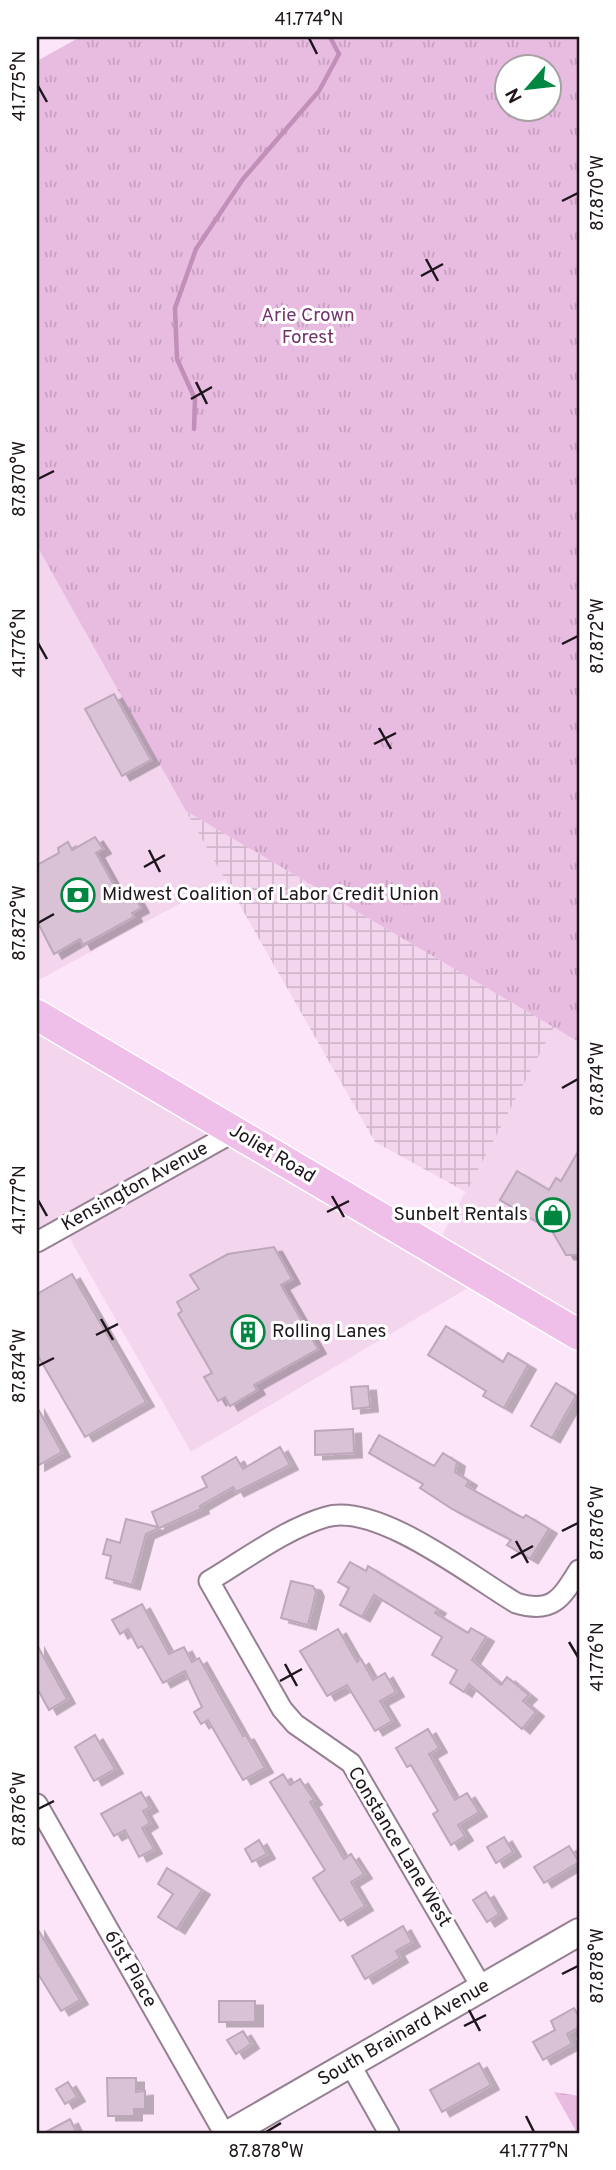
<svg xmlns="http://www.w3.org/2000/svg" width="616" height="2170" font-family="Overpass,sans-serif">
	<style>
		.built { fill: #f3d6ee }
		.industrial { fill: url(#industrial-grid) }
		.forest { fill: url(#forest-firs) }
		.park { fill: url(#park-tufts); fill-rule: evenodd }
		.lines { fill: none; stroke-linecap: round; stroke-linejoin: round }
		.stream { stroke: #c18fba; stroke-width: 4.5 }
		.building { fill: #d9c2d5; stroke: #bda7ba; stroke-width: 2; filter: url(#shadow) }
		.street-casing { stroke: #958092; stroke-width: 23 }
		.secondary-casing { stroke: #958092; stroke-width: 30 }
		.primary-casing { stroke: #fff; stroke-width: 33 }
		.street { stroke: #fff; stroke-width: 19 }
		.secondary { stroke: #fff; stroke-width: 26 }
		.primary { stroke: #efbee9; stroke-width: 30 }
		.ticks { fill: none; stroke: #1e161c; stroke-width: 2.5 }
		.labels { text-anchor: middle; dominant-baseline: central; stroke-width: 6; stroke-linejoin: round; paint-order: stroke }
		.park-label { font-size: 19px; fill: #72346b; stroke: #fff }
		.poi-label { font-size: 19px; fill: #1e161c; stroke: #fff; text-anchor: start }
		.street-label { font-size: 19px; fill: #1e161c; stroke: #fff }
		.neatline { fill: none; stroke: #1e161c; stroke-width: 2.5 }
		.ticks-label { font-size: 18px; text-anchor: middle; fill: #1e161c }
	</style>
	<defs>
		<pattern id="industrial-grid" width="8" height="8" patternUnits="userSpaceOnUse" patternTransform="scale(1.75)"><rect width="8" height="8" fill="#f3d6ee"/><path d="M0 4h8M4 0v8" fill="none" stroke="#d0b7cc"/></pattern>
		<pattern id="forest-firs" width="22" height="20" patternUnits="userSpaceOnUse" patternTransform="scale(1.75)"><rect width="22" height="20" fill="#e8bbe1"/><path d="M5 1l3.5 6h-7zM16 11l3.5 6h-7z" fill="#c7a0c0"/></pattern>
		<pattern id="park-tufts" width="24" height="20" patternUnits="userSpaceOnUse" patternTransform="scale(1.75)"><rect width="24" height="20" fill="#e8bbe1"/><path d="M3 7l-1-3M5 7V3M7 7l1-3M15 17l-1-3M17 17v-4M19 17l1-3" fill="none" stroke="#c7a0c0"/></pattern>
		<filter id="shadow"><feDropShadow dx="8" dy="4.5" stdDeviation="0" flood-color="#0004"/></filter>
	</defs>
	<rect width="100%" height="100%" fill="#fde5f9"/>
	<g class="built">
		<path d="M37,546L225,879L37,981Z"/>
		<path d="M37,1015L478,1282L191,1452L69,1237L37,1254Z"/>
		<path d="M554,1027L579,1042V1329L437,1245Z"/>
	</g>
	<path class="industrial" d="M186,811L554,1027L466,1192L375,1142Z"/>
	<path class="forest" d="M554,2092L579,2096V2133H577Z"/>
	<path class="park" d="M80,37H579V1042L186,811L37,546V61ZM508,66H550V108H508Z"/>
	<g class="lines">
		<path class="stream" d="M194,429L195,399L177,359L175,308L196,249L243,179L319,91L339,54L330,37"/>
	</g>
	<g class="building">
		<path d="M114,694L151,760L122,776L85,709Z"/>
		<path d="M95,837L103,849L96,853L121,898L132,892L141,908L132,913L134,917L83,945L80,939L54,954L37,921V865L59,853L58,848L68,842L72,850Z"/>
		<path d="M579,1150V1255H566L552,1231L500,1200L517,1171L549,1190L556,1178L561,1181Z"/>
		<path d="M274,1247L292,1279L281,1285L318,1349L254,1385L257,1390L230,1406L225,1397L218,1401L204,1377L212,1373L178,1314L182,1311L177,1302L199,1289L190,1275L228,1254Z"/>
		<path d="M72,1274L146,1402L85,1437L37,1354V1294Z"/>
		<path d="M446,1326L503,1362L508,1353L528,1365L504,1408L483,1396L486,1391L428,1355Z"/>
		<path d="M556,1383L576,1396L552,1438L531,1426Z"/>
		<path d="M368,1386L370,1407L353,1409L351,1387Z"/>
		<path d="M37,1407L62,1452L37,1466Z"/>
		<path d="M353,1429L354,1453L315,1455V1431Z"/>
		<path d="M379,1435L434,1466L443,1453L457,1462L455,1472L469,1481L466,1486L523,1518L526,1515L549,1529L530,1559L507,1545L511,1540L452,1509L420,1488L423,1484L369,1453Z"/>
		<path d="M280,1447L290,1465L236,1492L233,1487L200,1506L201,1509L146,1534L132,1585L106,1578L111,1556L103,1554L107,1539L120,1543L126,1519L158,1527L152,1512L207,1487L202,1477L236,1457L243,1469Z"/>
		<path d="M350,1562L366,1571L368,1566L438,1609L435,1613L468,1633L471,1628L486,1637L472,1660L501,1685L507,1677L529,1695L523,1701L536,1712L522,1729L469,1684L464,1692L450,1683L457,1670L432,1655L442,1637L374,1595L362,1617L340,1605L349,1588L338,1582Z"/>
		<path d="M291,1581L313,1586L316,1592L308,1625L281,1618Z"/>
		<path d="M142,1604L169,1654L184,1647L192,1662L199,1658L243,1736L246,1735L265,1768L243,1780L208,1720L201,1724L194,1712L202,1707L185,1671L163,1683L142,1646L138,1648L128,1629L120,1634L112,1620Z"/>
		<path d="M338,1629L357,1662L361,1659L373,1680L385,1673L396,1692L380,1701L392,1721L375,1731L347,1685L327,1696L300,1651Z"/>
		<path d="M37,1645L67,1699L49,1710L37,1688Z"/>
		<path d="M428,1729L439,1748L429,1754L455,1800L467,1793L479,1812L458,1825L465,1836L451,1845L433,1814L438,1811L411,1765L407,1767L396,1748Z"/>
		<path d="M95,1735L115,1769L94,1781L75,1747Z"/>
		<path d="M283,1774L290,1785L300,1779L314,1800L310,1802L344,1859L351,1854L364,1874L351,1882L365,1906L340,1921L313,1878L325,1870L270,1782Z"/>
		<path d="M141,1792L150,1807L143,1811L150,1823L142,1828L154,1849L139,1857L125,1830L114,1836L101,1814Z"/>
		<path d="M504,1837L513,1852L496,1863L487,1847Z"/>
		<path d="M259,1840L267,1854L252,1862L245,1849Z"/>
		<path d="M569,1846L579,1862L544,1883L534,1867Z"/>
		<path d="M167,1868L202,1890L177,1929L158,1917L173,1894L158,1884Z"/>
		<path d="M486,1892L499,1914L487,1922L473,1900Z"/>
		<path d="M403,1926L412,1942L396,1951L400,1958L365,1979L352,1956Z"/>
		<path d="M37,1928L80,2000L61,2011L37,1972Z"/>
		<rect x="219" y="2001" width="36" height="21"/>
		<path d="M574,2008L579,2017V2027L567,2034L572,2044L543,2060L533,2042L555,2030L551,2021Z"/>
		<path d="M243,2031L251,2044L236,2054L227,2040Z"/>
		<path d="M479,2063L491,2085L442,2112L430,2090Z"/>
		<path d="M107,2078H136V2092L145,2091V2109H134V2116H108Z"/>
		<path d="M68,2082L77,2097L65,2104L56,2089Z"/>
		<path d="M70,2119L77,2133H44Z"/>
	</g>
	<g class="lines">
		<defs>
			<g id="street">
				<path d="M37,1242L234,1132"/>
				<path d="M37,1804L224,2133"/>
				<path d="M482,1988L351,1763L295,1724L282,1709L209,1581C246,1559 285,1529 326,1517C377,1502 471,1576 516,1603C552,1614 561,1599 579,1570"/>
				<path d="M350,2064L389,2133"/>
			</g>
			<path id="secondary" d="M230,2133L579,1932"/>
			<path id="primary" d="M37,1015L579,1335"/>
		</defs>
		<use href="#street" class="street-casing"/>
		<use href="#secondary" class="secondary-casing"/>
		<use href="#primary" class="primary-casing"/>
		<use href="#street" class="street"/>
		<use href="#secondary" class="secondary"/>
		<use href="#primary" class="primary"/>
	</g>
	<path class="ticks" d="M309,38L317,54M38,86L47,102M562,201L578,193M426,259L438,281M421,276L443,264M196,382L207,404M191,399L212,387M38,479L54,471M38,643L47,659M562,644L578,636M379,728L391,749M374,744L396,733M149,850L160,872M144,867L165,855M38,923L54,914M562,1088L578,1079M332,1196L344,1217M38,1200L47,1216M327,1212L349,1201M101,1319L113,1340M96,1335L118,1324M38,1366L54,1358M562,1531L578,1523M516,1541L528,1563M511,1558L533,1546M569,1642L578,1657M285,1664L297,1686M280,1681L302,1669M38,1809L54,1801M562,1974L578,1966M469,2010L480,2031M464,2026L486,2015M526,2116L534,2132M266,2132L281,2123"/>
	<defs>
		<symbol id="bank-ring" viewBox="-11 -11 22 22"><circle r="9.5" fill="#fff" stroke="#018641" stroke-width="1.5"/><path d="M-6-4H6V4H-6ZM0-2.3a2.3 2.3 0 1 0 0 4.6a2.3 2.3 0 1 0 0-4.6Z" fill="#018641"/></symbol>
		<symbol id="shop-ring" viewBox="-11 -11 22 22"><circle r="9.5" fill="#fff" stroke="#018641" stroke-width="1.5"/><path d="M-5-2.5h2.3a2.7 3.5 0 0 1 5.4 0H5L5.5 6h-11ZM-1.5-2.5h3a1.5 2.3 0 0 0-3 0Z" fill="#018641"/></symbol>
		<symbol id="building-ring" viewBox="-11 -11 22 22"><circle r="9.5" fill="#fff" stroke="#018641" stroke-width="1.5"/><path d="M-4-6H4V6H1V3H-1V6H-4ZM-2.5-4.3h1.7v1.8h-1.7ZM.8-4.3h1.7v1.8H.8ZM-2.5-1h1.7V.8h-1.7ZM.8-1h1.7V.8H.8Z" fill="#018641"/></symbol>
	</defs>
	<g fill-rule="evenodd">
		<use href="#bank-ring" x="59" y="876" width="38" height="38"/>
		<use href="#shop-ring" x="534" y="1196" width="38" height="38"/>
		<use href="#building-ring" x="229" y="1313" width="38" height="38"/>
	</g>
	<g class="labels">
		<g class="park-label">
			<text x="308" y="316">Arie Crown<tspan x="308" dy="22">Forest</tspan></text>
		</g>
		<g class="poi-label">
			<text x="102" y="895">Midwest Coalition of Labor Credit Union</text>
			<text x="528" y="1215" text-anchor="end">Sunbelt Rentals</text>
			<text x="272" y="1332">Rolling Lanes</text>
		</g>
		<g class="street-label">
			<text transform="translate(272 1154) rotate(31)">Joliet Road</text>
			<text transform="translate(135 1187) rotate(-29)">Kensington Avenue</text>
			<text transform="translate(399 1847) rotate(59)">Constance Lane West</text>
			<text transform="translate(130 1969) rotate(60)">61st Place</text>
			<text transform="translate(404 2033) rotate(-30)">South Brainard Avenue</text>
		</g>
	</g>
	<rect width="616" height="2170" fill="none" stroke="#ffffff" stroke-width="77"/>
	<g transform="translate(528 88) rotate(242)"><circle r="33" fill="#ffffff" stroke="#a5a2a4" stroke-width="2"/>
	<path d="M0-5L12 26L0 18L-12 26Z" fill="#018641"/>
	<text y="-10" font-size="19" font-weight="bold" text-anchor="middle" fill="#1e161c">N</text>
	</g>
	<rect x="38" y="38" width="540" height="2094" class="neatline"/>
	<g class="ticks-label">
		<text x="309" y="25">41.774°N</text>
		<text transform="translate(19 86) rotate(-90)" y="6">41.775°N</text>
		<text transform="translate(597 193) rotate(-90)" y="6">87.870°W</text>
		<text transform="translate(19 479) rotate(-90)" y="6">87.870°W</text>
		<text transform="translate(597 636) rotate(-90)" y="6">87.872°W</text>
		<text transform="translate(19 643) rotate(-90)" y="6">41.776°N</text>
		<text transform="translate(19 923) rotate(-90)" y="6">87.872°W</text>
		<text transform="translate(597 1079) rotate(-90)" y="6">87.874°W</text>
		<text transform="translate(19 1200) rotate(-90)" y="6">41.777°N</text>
		<text transform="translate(19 1366) rotate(-90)" y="6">87.874°W</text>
		<text transform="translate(597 1523) rotate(-90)" y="6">87.876°W</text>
		<text transform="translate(597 1657) rotate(-90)" y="6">41.776°N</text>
		<text transform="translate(19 1809) rotate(-90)" y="6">87.876°W</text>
		<text transform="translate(597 1966) rotate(-90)" y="6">87.878°W</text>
		<text x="266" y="2157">87.878°W</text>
		<text x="534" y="2157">41.777°N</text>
	</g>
</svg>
